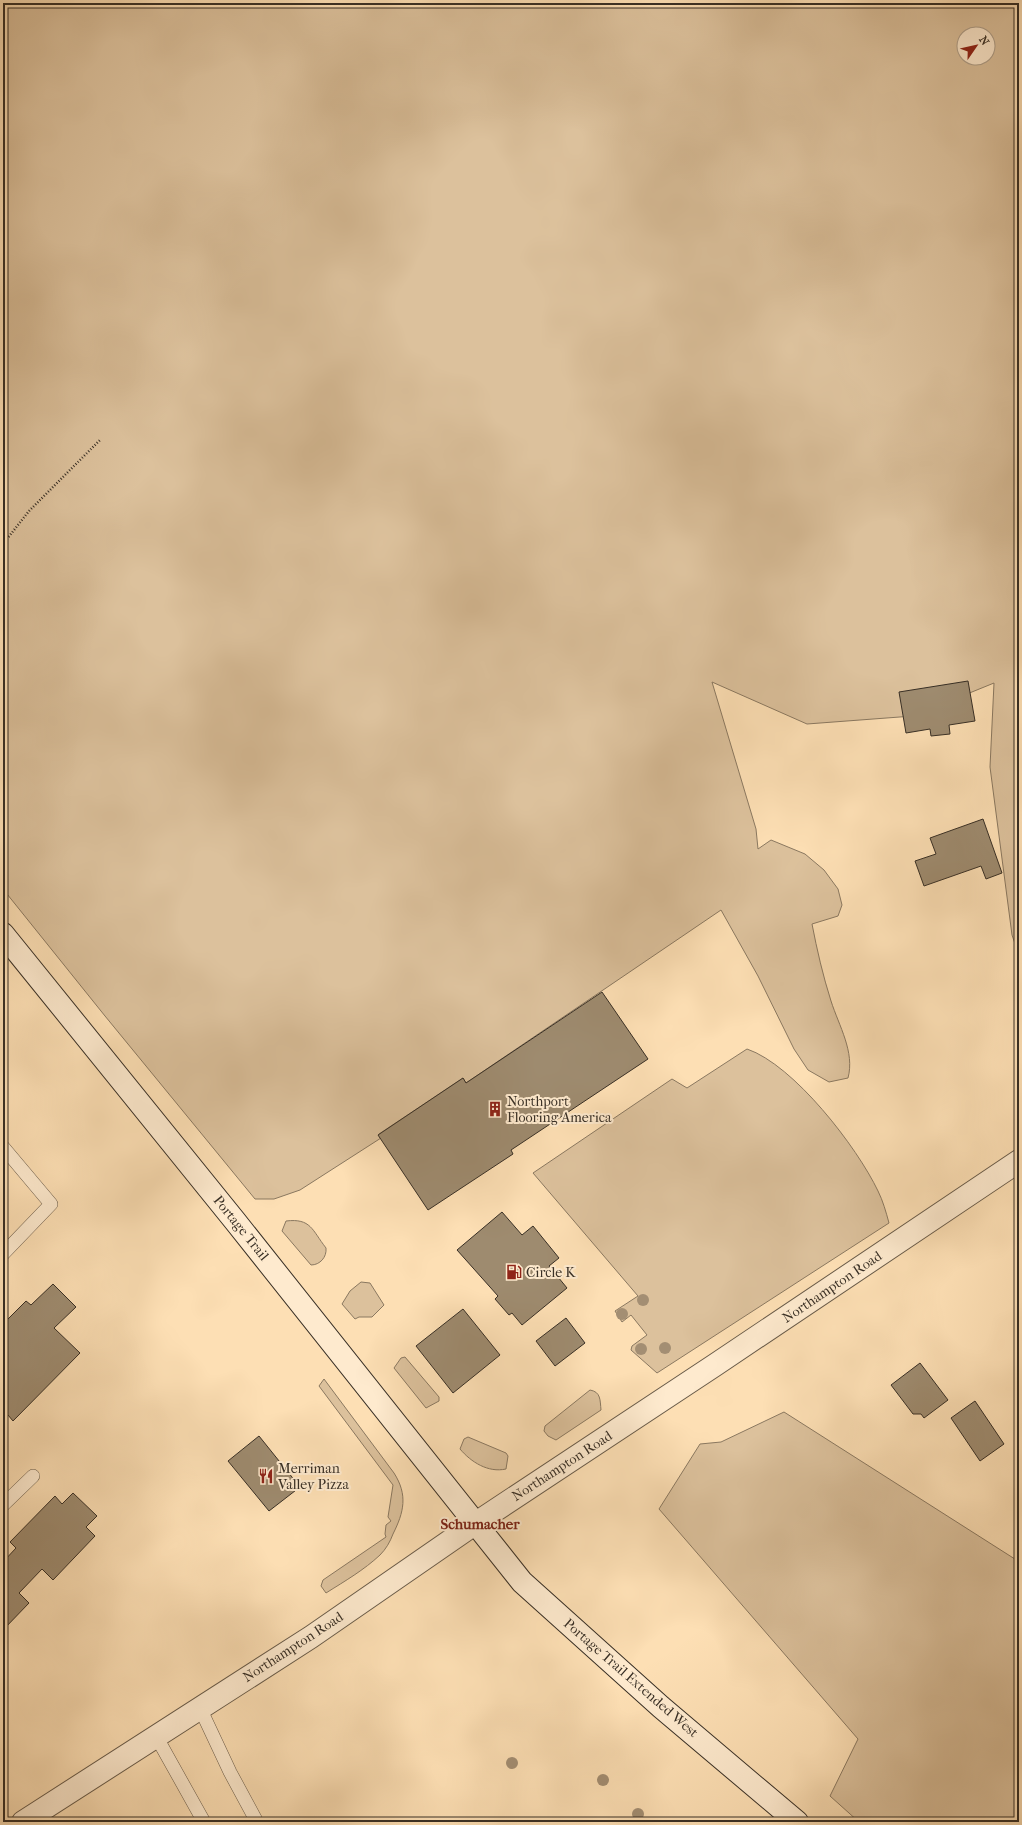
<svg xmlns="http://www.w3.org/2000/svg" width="1022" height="1825" font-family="'IM FELL French Canon',serif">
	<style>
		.green { fill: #dcc19c; stroke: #8a7860; fill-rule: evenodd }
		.building { fill: #9e8b6f; stroke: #382f25 }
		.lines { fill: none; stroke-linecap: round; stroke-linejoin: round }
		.service-casing { stroke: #695b49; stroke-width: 14 }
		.tertiary-casing { stroke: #695b49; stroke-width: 24 }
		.secondary-casing { stroke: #382f25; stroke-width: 24 }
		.path { stroke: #382f25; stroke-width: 2.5; stroke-dasharray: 1 2; stroke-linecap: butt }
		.service { stroke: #feeace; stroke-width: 13 }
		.tertiary { stroke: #feeace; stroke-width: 22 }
		.secondary { stroke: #feeace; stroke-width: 22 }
		.tree { fill: #a38e73 }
		.labels { text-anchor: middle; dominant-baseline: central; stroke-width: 4; stroke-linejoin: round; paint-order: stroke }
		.poi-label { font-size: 14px; fill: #382f25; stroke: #feeace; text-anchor: start }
		.street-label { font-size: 14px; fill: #382f25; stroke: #feeace }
		.neighbourhood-label { font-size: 15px; font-weight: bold; fill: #7a1f14; stroke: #feeace }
	</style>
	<rect width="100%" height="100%" fill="#fddfb4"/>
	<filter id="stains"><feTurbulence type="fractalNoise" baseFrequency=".005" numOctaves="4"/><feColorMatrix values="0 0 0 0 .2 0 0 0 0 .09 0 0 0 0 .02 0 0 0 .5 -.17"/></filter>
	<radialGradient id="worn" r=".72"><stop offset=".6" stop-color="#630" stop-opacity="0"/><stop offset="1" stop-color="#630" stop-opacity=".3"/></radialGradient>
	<g class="green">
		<path d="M3,3H1019V955L1012,935L990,767L994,683L913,716L807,724L712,682L756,829L758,849L771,840L805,854L824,870L838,889L842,905L838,916L812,924C817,950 823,976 831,1001C839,1026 855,1052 848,1078L829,1082L808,1070L794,1049L758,976L721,910L466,1083L463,1078L379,1134L381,1138L300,1190L274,1199H255L105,1016L3,889ZM964,34H988V58H964Z"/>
		<path d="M747,1049C794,1065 857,1147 878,1191C883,1201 886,1212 889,1223L657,1373L631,1350L632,1346L647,1335L631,1315L622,1322L615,1311L638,1296L533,1173L672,1079L687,1088Z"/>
		<path d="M286,1221C311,1218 312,1230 326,1248C327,1257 320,1265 311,1265L282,1231Z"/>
		<path d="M361,1282L370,1283L384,1305L372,1317H359L355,1319L342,1304L350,1291Z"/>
		<path d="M405,1357L439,1397V1401L426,1408L394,1368L401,1358Z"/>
		<path d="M324,1379L394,1473C408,1495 404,1512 393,1534C390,1542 386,1549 380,1555C364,1570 345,1581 326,1593L321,1586L323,1580L386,1537L385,1534L386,1525L391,1521L388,1517L393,1485L319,1386Z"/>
		<path d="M590,1390C601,1392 600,1400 601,1410L556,1440L548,1436L544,1431L545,1426Z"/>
		<path d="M784,1412L1018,1561L1019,1560V1822H859L830,1796L858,1739L659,1509L700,1444L721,1442Z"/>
		<path d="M468,1437L506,1453L508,1456L506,1469C488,1473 471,1462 460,1449L464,1439Z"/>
	</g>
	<g class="building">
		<path d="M968,681L975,721L949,725L950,734L931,736L930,729L906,733L899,692Z"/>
		<path d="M983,819L1002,873L986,879L981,866L924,886L915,861L936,854L930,838Z"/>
		<path d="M602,992L648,1059L511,1150L513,1154L428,1210L378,1135L463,1078L466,1083Z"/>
		<path d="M502,1212L522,1235L533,1226L559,1258L549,1266L567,1288L522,1325L512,1313L509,1315L495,1299L498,1296L457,1250Z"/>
		<path d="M53,1284L76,1307L54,1328L80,1353L13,1421L8,1415L3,1420V1324L26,1301L31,1305Z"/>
		<path d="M463,1309L500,1355L453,1393L416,1346Z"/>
		<path d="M566,1318L585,1343L555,1366L536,1341Z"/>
		<path d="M920,1363L948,1400L924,1418L921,1414H913L891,1385Z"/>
		<path d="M975,1401L1004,1444L980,1461L951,1418Z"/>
		<path d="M259,1436L300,1487L269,1511L228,1461Z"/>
		<path d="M73,1493L97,1516L86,1527L95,1536L53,1580L42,1569L19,1593L29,1603L3,1630V1562L16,1548L10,1542L55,1496L62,1504Z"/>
	</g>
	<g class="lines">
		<defs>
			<g id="service">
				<path d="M3,1147L51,1204L3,1254"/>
				<path d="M3,1505L33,1476"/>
				<path d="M200,1708L230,1772L257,1822"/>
				<path d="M156,1736L204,1822"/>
			</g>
			<path id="tertiary" d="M23,1822L311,1637L476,1523L715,1365L1019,1161"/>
			<path id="secondary" d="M3,934L235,1221L522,1582L661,1707L797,1822"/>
		</defs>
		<use href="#service" class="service-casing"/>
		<use href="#tertiary" class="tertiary-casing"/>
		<use href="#secondary" class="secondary-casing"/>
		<path class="path" d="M3,544L29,511L100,440"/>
		<use href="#service" class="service"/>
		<use href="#tertiary" class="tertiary"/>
		<use href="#secondary" class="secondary"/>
	</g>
	<g class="tree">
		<circle cx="643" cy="1300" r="6"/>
		<circle cx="622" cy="1314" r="6"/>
		<circle cx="665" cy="1348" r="6"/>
		<circle cx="641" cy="1349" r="6"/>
		<circle cx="512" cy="1763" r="6"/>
		<circle cx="603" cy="1780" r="6"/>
		<circle cx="638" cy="1814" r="6"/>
	</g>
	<defs>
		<symbol id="building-bare" viewBox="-9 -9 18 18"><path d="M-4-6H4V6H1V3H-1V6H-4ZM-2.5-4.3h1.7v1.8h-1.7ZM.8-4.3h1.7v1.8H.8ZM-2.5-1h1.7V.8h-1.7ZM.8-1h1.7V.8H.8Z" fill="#8f2418" stroke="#feeace" stroke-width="2.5" paint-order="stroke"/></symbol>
		<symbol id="fuel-bare" viewBox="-9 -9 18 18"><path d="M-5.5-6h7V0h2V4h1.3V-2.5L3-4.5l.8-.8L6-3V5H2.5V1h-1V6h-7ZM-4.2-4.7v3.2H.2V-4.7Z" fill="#8f2418" stroke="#feeace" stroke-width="2.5" paint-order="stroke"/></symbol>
		<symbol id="restaurant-bare" viewBox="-9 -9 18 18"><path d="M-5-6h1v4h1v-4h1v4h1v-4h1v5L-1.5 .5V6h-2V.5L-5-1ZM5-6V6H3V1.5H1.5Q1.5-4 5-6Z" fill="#8f2418" stroke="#feeace" stroke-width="2.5" paint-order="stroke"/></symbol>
	</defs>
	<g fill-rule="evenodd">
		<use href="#building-bare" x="484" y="1098" width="22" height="22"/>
		<use href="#fuel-bare" x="503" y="1261" width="22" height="22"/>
		<use href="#restaurant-bare" x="255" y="1465" width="22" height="22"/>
	</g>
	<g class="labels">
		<g class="poi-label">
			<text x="507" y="1101">Northport<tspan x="507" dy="16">Flooring America</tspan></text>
			<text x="526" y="1272">Circle K</text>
			<text x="278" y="1468">Merriman<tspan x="278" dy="16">Valley Pizza</tspan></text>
		</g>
		<g class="street-label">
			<text transform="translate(241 1228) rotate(51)">Portage Trail</text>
			<text transform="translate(832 1287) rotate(-34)">Northampton Road</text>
			<text transform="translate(562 1466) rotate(-33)">Northampton Road</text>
			<text transform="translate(293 1647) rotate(-33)">Northampton Road</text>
			<text transform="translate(631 1678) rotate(41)">Portage Trail Extended West</text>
		</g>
		<g class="neighbourhood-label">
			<text x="480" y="1524">Schumacher</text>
		</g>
	</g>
	<rect width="1022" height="1825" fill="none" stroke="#fddfb4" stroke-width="16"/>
	<rect x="4" y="4" width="1014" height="1817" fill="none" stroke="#382f25" stroke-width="2"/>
	<rect x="8" y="8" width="1006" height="1809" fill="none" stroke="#382f25"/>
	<g transform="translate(976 46) rotate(56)"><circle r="19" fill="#feeace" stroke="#af9f8a"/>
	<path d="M0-3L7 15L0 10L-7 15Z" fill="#8f2418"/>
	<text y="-6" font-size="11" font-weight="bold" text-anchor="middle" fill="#382f25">N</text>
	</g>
	<rect width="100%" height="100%" filter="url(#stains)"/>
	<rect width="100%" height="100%" fill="url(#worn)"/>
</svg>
